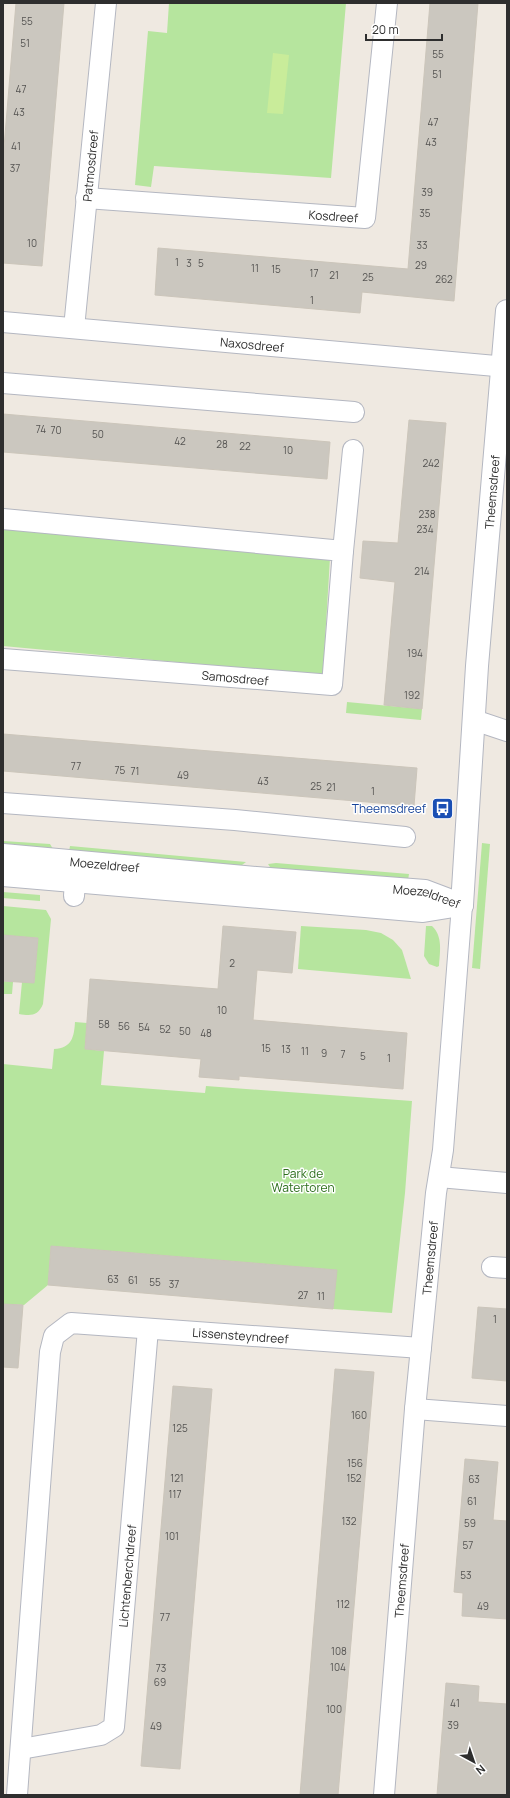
<svg xmlns="http://www.w3.org/2000/svg" width="510" height="1798" font-family="Manrope,sans-serif">
	<style>
		.green { fill: #b6e59e }
		.pitch { fill: #c9ec9a }
		.building { fill: #cbc7bf; stroke: #cbc5ba }
		.lines { fill: none; stroke-linecap: round; stroke-linejoin: round }
		.minor-casing { stroke: #b4b7c1; stroke-width: 22 }
		.tertiary-casing { stroke: #b4b7c1; stroke-width: 24 }
		.minor { stroke: #fff; stroke-width: 20 }
		.tertiary { stroke: #fff; stroke-width: 22 }
		.labels { text-anchor: middle; dominant-baseline: central; stroke-width: 3; stroke-linejoin: round; paint-order: stroke }
		.number-label { font-size: 10px; fill: #555452 }
		.street-label { font-size: 12px; fill: #2e2e2e; stroke: #fff }
		.transit-label { font-size: 12px; fill: #164399; stroke: #fff; text-anchor: end }
		.park-label { font-size: 12px; fill: #2c6e1b; stroke: #fff }
	</style>
	<rect width="100%" height="100%" fill="#efe9e1"/>
	<g class="green">
		<path d="M169,3H346L331,178L154,166L151,187L135,185L148,31L167,33Z"/>
		<path d="M3,528L330,558L323,674H304L3,646Z"/>
		<path d="M347,702L422,709L421,720L346,713Z"/>
		<path d="M3,841L50,844L53,849L3,851Z"/>
		<path d="M482,843L490,844L480,969L472,968Z"/>
		<path d="M70,846L246,862L238,868L68,857Z"/>
		<path d="M276,863L409,874L408,880L272,870L268,864Z"/>
		<path d="M3,892L40,895V901L3,898Z"/>
		<path d="M3,906L46,910L51,919L43,1004C38,1016 31,1016 19,1014L22,982L34,983L38,938L3,935Z"/>
		<path d="M301,926L366,930L381,933L393,940L402,950L411,979L298,969Z"/>
		<path d="M426,926H432C443,936 440,952 439,966L437,967L429,964L424,956Z"/>
		<path d="M3,981L13,982L12,994H3Z"/>
		<path d="M75,1022L87,1023L85,1049L104,1051L101,1085L205,1093L206,1086L412,1101L405,1193L392,1313L333,1309L336,1270L51,1246L48,1285L24,1305L3,1304V1064L52,1069L54,1049C72,1048 74,1037 75,1022Z"/>
	</g>
	<path class="pitch" d="M273,53L289,55L283,114L267,113Z"/>
	<g class="building">
		<path d="M16,3H64L42,266L3,263V159Z"/>
		<path d="M430,3H478L454,301L362,292L360,313L155,295L158,248L408,269Z"/>
		<path d="M3,414L330,442L327,479L3,452Z"/>
		<path d="M409,420L446,423L422,709L384,705L395,582L360,578L363,541L398,543Z"/>
		<path d="M3,734L417,768L414,806L3,771Z"/>
		<path d="M223,926L296,932L292,973L257,970L253,1020L407,1033L403,1089L239,1076V1080L199,1077L201,1059L85,1049L90,979L218,989Z"/>
		<path d="M3,935L38,938L34,983L3,981Z"/>
		<path d="M51,1246L337,1270L333,1309L48,1285Z"/>
		<path d="M3,1304L23,1305L18,1368L3,1367Z"/>
		<path d="M478,1307L507,1309V1381L472,1378Z"/>
		<path d="M335,1369L374,1372L338,1795H300Z"/>
		<path d="M173,1386L212,1389L180,1769L141,1766Z"/>
		<path d="M465,1459L498,1462L493,1520L507,1521V1619L462,1616L463,1593L454,1592Z"/>
		<path d="M446,1683L479,1686L478,1702L507,1704V1795H437Z"/>
	</g>
	<g class="lines">
		<defs>
			<g id="minor">
				<path id="s1" d="M86,198L365,218L387,3"/>
				<path id="s2" d="M3,322L507,367"/>
				<path id="s3" d="M74,328L106,3"/>
				<path d="M3,383L354,412"/>
				<path d="M3,519L343,551L332,685L3,659"/>
				<path d="M343,551L353,450"/>
				<path d="M474,720L507,731"/>
				<path d="M3,803L235,820L405,837"/>
				<path d="M74,896L76,866"/>
				<path d="M439,1177L507,1183"/>
				<path d="M492,1267L507,1268"/>
				<path d="M415,1409L507,1416"/>
				<path id="s4" d="M21,1749L101,1735L114,1727L148,1329"/>
				<path id="s5" d="M17,1795L50,1352L54,1336L71,1323L421,1348"/>
				<path id="s6" d="M384,1795L415,1409L436,1193L443,1150L462,905"/>
			</g>
			<g id="tertiary">
				<path id="s7" d="M3,855L256,878L425,891L462,905"/>
				<path d="M3,875L423,911L460,905"/>
				<path id="s8" d="M462,905L477,666L507,311"/>
			</g>
		</defs>
		<use href="#minor" class="minor-casing"/>
		<use href="#tertiary" class="tertiary-casing"/>
		<use href="#minor" class="minor"/>
		<use href="#tertiary" class="tertiary"/>
	</g>
	<defs>
		<symbol id="bus-square" viewBox="-11 -11 22 22"><rect x="-9" y="-9" width="18" height="18" rx="4" fill="#1a4fb4" stroke="#fff"/><path d="M-5-6H5V4H4V6H2V4H-2V6H-4V4H-5ZM-3.5-4V0h7V-4ZM-3.5 1.2v1.5H-2V1.2ZM2 1.2v1.5H3.5V1.2Z" fill="#fff"/></symbol>
	</defs>
	<g fill-rule="evenodd">
		<use href="#bus-square" x="430" y="796" width="25" height="25"/>
	</g>
	<g class="labels">
		<g class="number-label">
			<text x="27" y="21">55</text>
			<text x="25" y="43">51</text>
			<text x="438" y="54">55</text>
			<text x="437" y="74">51</text>
			<text x="21" y="89">47</text>
			<text x="19" y="112">43</text>
			<text x="433" y="122">47</text>
			<text x="431" y="142">43</text>
			<text x="16" y="146">41</text>
			<text x="15" y="168">37</text>
			<text x="427" y="192">39</text>
			<text x="425" y="213">35</text>
			<text x="32" y="243">10</text>
			<text x="422" y="245">33</text>
			<text x="177" y="262">1</text>
			<text x="189" y="263">3</text>
			<text x="201" y="263">5</text>
			<text x="421" y="265">29</text>
			<text x="255" y="268">11</text>
			<text x="276" y="269">15</text>
			<text x="314" y="273">17</text>
			<text x="334" y="275">21</text>
			<text x="368" y="277">25</text>
			<text x="444" y="279">262</text>
			<text x="312" y="300">1</text>
			<text x="41" y="429">74</text>
			<text x="56" y="430">70</text>
			<text x="98" y="434">50</text>
			<text x="180" y="441">42</text>
			<text x="222" y="444">28</text>
			<text x="245" y="446">22</text>
			<text x="288" y="450">10</text>
			<text x="431" y="463">242</text>
			<text x="427" y="514">238</text>
			<text x="425" y="529">234</text>
			<text x="422" y="571">214</text>
			<text x="415" y="653">194</text>
			<text x="412" y="695">192</text>
			<text x="76" y="766">77</text>
			<text x="120" y="770">75</text>
			<text x="135" y="771">71</text>
			<text x="183" y="775">49</text>
			<text x="263" y="781">43</text>
			<text x="316" y="786">25</text>
			<text x="331" y="787">21</text>
			<text x="373" y="791">1</text>
			<text x="232" y="963">2</text>
			<text x="222" y="1010">10</text>
			<text x="104" y="1024">58</text>
			<text x="124" y="1026">56</text>
			<text x="144" y="1027">54</text>
			<text x="165" y="1029">52</text>
			<text x="185" y="1031">50</text>
			<text x="206" y="1033">48</text>
			<text x="266" y="1048">15</text>
			<text x="286" y="1049">13</text>
			<text x="305" y="1051">11</text>
			<text x="324" y="1053">9</text>
			<text x="343" y="1054">7</text>
			<text x="363" y="1056">5</text>
			<text x="389" y="1058">1</text>
			<text x="113" y="1279">63</text>
			<text x="133" y="1280">61</text>
			<text x="155" y="1282">55</text>
			<text x="174" y="1284">37</text>
			<text x="303" y="1295">27</text>
			<text x="321" y="1296">11</text>
			<text x="495" y="1319">1</text>
			<text x="359" y="1415">160</text>
			<text x="180" y="1428">125</text>
			<text x="355" y="1463">156</text>
			<text x="177" y="1478">121</text>
			<text x="354" y="1478">152</text>
			<text x="474" y="1479">63</text>
			<text x="175" y="1494">117</text>
			<text x="472" y="1501">61</text>
			<text x="349" y="1521">132</text>
			<text x="470" y="1523">59</text>
			<text x="172" y="1536">101</text>
			<text x="468" y="1545">57</text>
			<text x="466" y="1575">53</text>
			<text x="343" y="1604">112</text>
			<text x="483" y="1606">49</text>
			<text x="165" y="1617">77</text>
			<text x="339" y="1651">108</text>
			<text x="338" y="1667">104</text>
			<text x="161" y="1668">73</text>
			<text x="160" y="1682">69</text>
			<text x="455" y="1703">41</text>
			<text x="334" y="1709">100</text>
			<text x="453" y="1725">39</text>
			<text x="156" y="1726">49</text>
		</g>
		<g class="street-label">
			<text stroke="none"><textPath href="#s3" startOffset="163">Patmosdreef</textPath></text>
			<text stroke="none"><textPath href="#s1" startOffset="248">Kosdreef</textPath></text>
			<text stroke="none"><textPath href="#s2" startOffset="250">Naxosdreef</textPath></text>
			<text stroke="none"><textPath href="#s8" startOffset="414">Theemsdreef</textPath></text>
			<text transform="translate(235 678) rotate(5)">Samosdreef</text>
			<text stroke="none"><textPath href="#s7" startOffset="102">Moezeldreef</textPath></text>
			<text stroke="none"><textPath href="#s7" startOffset="426">Moezeldreef</textPath></text>
			<text stroke="none"><textPath href="#s6" startOffset="539">Theemsdreef</textPath></text>
			<text stroke="none"><textPath href="#s5" startOffset="652">Lissensteyndreef</textPath></text>
			<text stroke="none"><textPath href="#s4" startOffset="248">Lichtenberchdreef</textPath></text>
			<text stroke="none"><textPath href="#s6" startOffset="215">Theemsdreef</textPath></text>
		</g>
		<g class="transit-label">
			<text x="426" y="808">Theemsdreef</text>
		</g>
		<g class="park-label">
			<text x="303" y="1173">Park de<tspan x="303" dy="14">Watertoren</tspan></text>
		</g>
	</g>
	<rect width="510" height="1798" fill="none" stroke="#2e2e2e" stroke-width="8"/>
	<g transform="translate(474 1762) rotate(140)" stroke="#ffffff" stroke-width="3" paint-order="stroke">
	<path d="M0-3L7 15L0 10L-7 15Z" fill="#2e2e2e"/>
	<text y="-6" font-size="11" font-weight="bold" text-anchor="middle" fill="#2e2e2e">N</text>
	</g>
	<path d="M366 34v6h76v-6" fill="none" stroke="#2e2e2e" stroke-width="2"/>
	<text x="372" y="34" font-size="12" fill="#2e2e2e" stroke="#ffffff" stroke-width="3" paint-order="stroke">20 m</text>
</svg>
